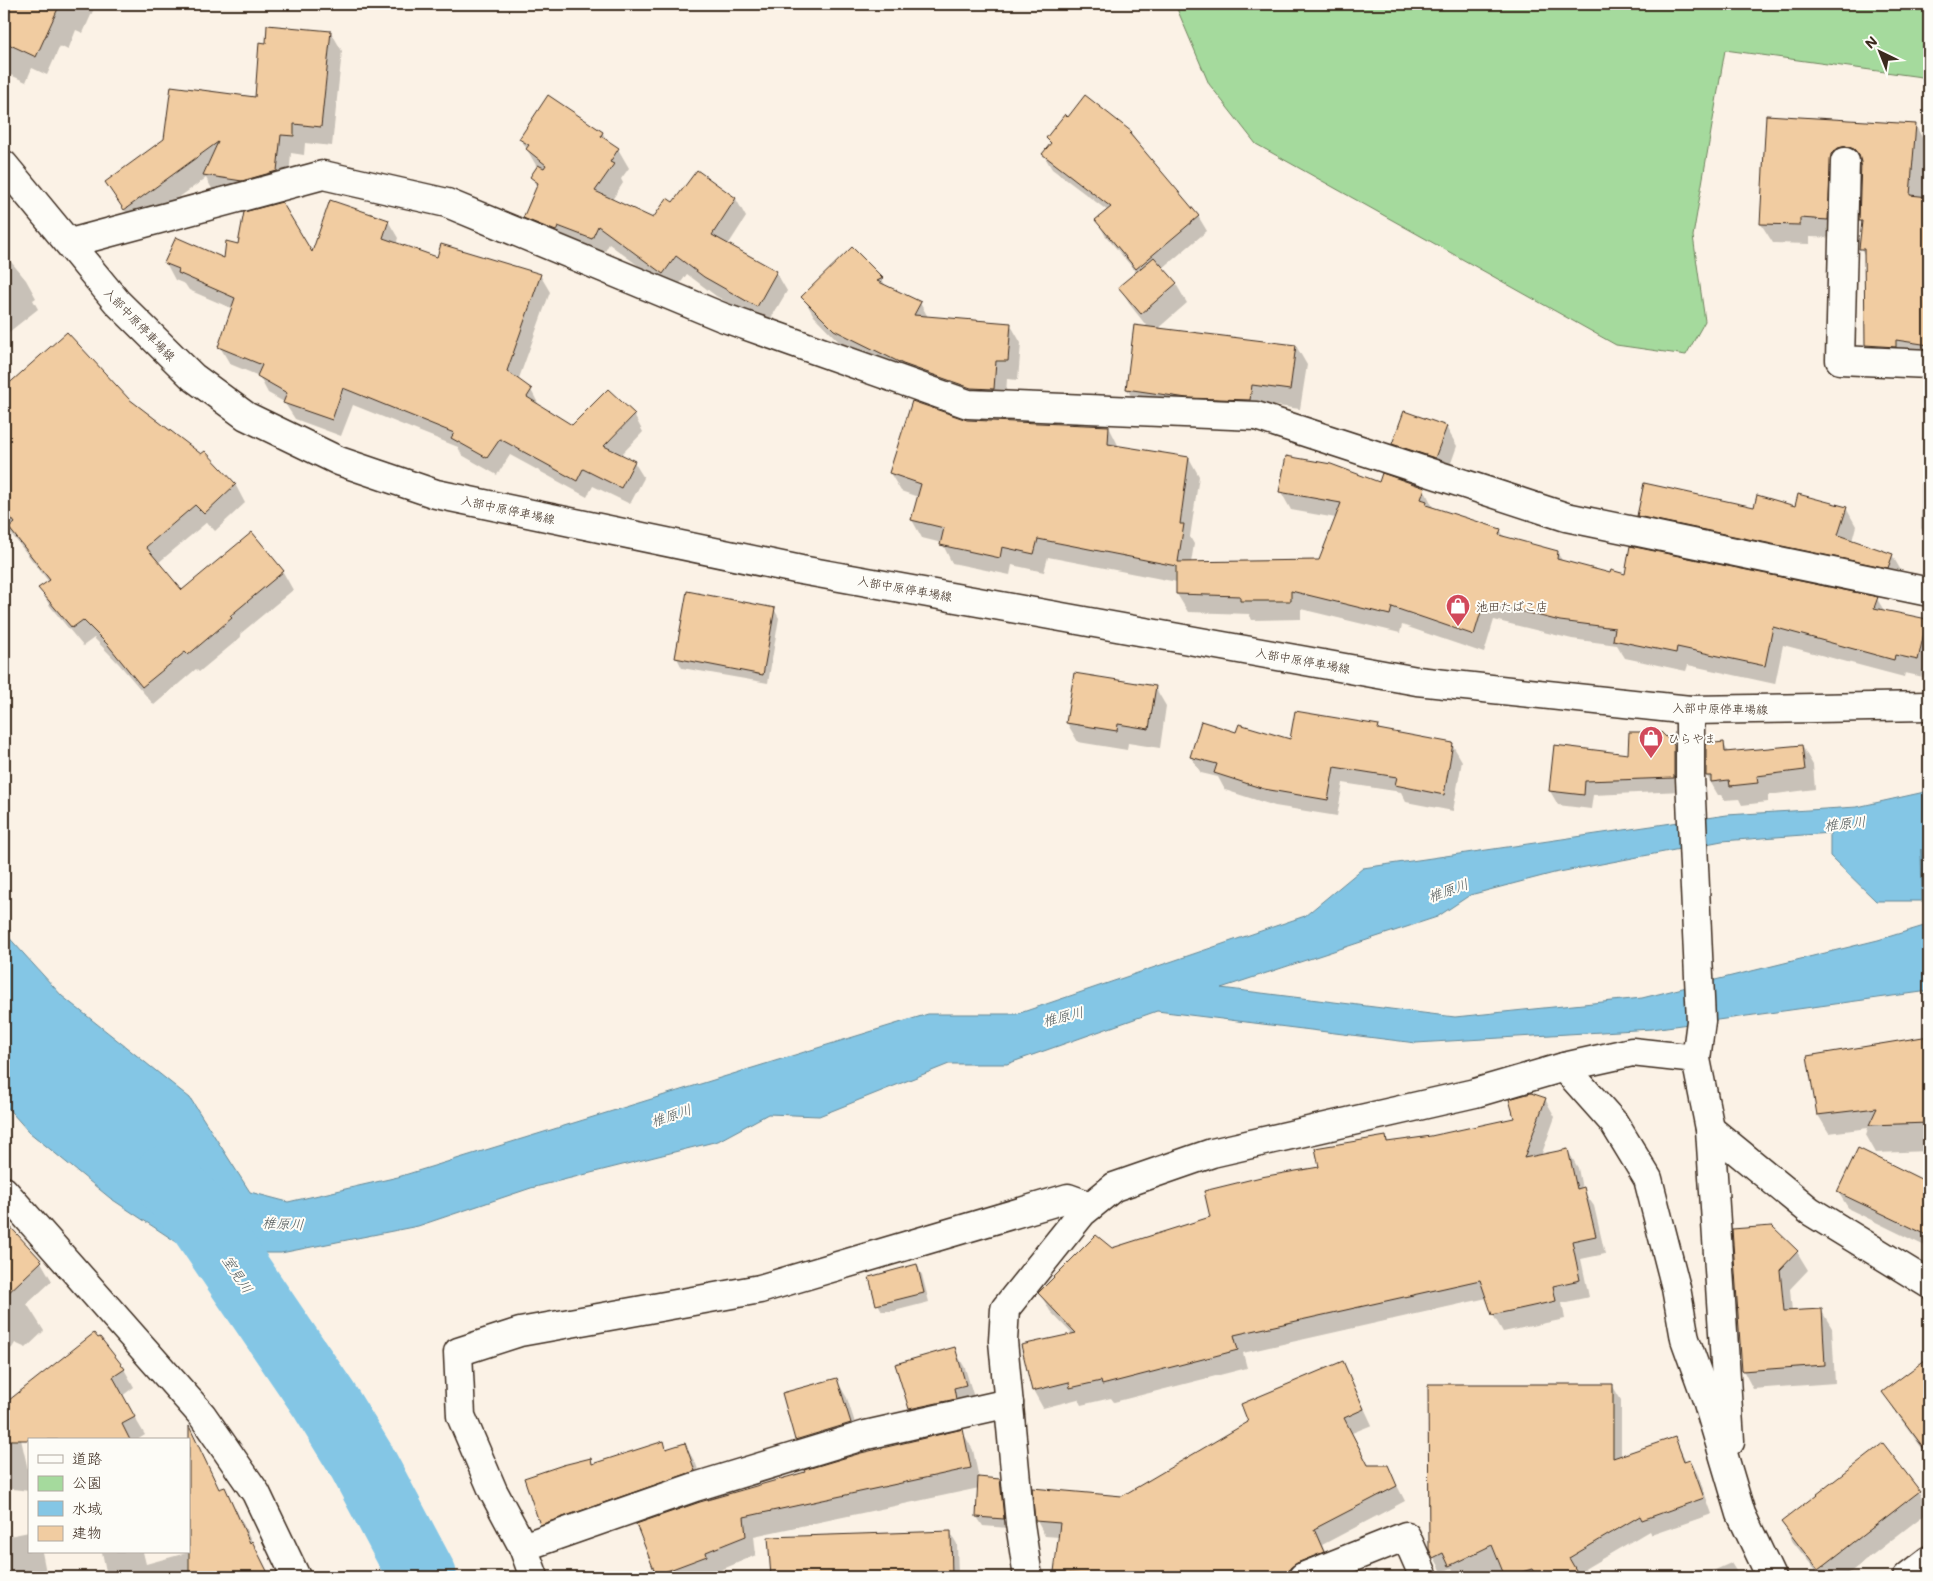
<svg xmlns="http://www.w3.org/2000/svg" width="1933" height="1581" font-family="Mali,'Klee One',sans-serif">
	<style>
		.green { fill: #a5da9d; stroke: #70825e }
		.water { fill: #84c6e5; stroke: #678895; fill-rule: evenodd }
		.shadow { fill: #0003 }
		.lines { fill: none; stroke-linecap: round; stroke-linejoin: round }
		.river { stroke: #84c6e5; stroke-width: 68 }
		.building { fill: #f1cca1; stroke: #3b2a1e }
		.street-casing { stroke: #3b2a1e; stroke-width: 31 }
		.secondary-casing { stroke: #3b2a1e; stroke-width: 31 }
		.street { stroke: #fdfcf7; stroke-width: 28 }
		.secondary { stroke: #fdfcf7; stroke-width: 28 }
		.labels { text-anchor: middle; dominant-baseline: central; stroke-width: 4; stroke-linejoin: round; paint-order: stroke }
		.street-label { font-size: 12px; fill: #3b2a1e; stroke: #fdfcf7 }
		.poi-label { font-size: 12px; fill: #3b2a1e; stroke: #fdfcf7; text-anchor: start }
		.water-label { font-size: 14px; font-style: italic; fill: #51595a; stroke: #fdfcf7 }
	</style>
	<rect width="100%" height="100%" fill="#fbf2e6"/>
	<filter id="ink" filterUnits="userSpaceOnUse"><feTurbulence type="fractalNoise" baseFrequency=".02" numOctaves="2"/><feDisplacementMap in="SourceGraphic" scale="10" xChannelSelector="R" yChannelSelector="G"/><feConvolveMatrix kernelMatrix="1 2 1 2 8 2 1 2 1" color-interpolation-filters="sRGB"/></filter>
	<g filter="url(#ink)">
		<path class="green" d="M1175,4H1929V78L1725,50L1693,236L1705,321L1686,355L1616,345L1256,144L1209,84Z"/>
		<path class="water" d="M1929,791V991L1652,1029L1416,1043L1157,1011L1007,1064H949L819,1116L768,1114L718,1141L531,1188L418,1226L281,1253H193L110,1198L29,1132L4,1104V932L62,996L190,1098L250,1192L288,1202L398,1177L928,1014H1017L1305,916L1363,868L1727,815L1857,807ZM1830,833V856L1876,901H1922L1921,849L1926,951L1924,926L1878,940L1642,998L1455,1017L1221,988L1437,917L1470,895L1554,873L1722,841Z"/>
		<g class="shadow">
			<path d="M4,4H96L83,33L76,30L68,50L60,46L47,75L32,68L26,82L4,72Z"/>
			<path d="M331,32L342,51L332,146L305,143L304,155L291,153L288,190L215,194L206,178L136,228L107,182L257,98L267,44Z"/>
			<path d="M1086,97L1131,133L1140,148L1198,216L1207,231L1163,268L1176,284L1187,303L1156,330L1296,346L1307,365L1300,409L1263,404L1138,408L1127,389L1149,329L1131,306L1120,287L1137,273L1105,235L1097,220L1108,211L1052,169L1043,154L1051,145L1047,138L1069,118Z"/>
			<path d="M1767,116L1915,125L1926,144L1922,201L1929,202V362L1877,364L1866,345V257L1861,249L1863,225L1860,221L1862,167L1858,165L1838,238L1810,237V244L1773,243L1761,224Z"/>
			<path d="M602,132L608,142L618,149L629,168L621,179L623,183L612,200L653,220L673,204L698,172L736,199L746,217L728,245L776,272L787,291L767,325L716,296L687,274L674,292L609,244L602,257L535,236L524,218L537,187L532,177L537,167L521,139Z"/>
			<path d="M388,221L398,238L396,244L438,258L540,275L550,292L518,381L531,390L540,407L572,427L634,415L643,432L621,455L634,462L644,478L630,504L593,486L587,497L510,455L497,475L462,455L458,447L353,405L341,436L295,419L284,402L268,393L259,376L230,364L220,347L233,309L189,290L185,284L175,280L166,263L312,255Z"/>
			<path d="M852,249L882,279L886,287L920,303L928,317L1010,324L1021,343L1018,380L1007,379L1005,408L846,349L814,316L803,297Z"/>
			<path d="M7,257L26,280L36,298L33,300L38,309L4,336V259Z"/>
			<path d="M4,374L12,383L128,400L235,484L245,503L215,531L207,522L158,563L182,592L283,572L293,590L240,634L241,637L199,672L196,669L154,705L119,664L94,638L83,646L50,606L40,589L49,582L9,531L8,533L4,528Z"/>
			<path d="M967,421L1109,427L1119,447L1189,458L1199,476L1190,537L1194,544L1191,563L1320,561L1336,518L1291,510L1281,492L1379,484L1424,489L1434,509L1500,530L1505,538L1557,552L1563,562L1611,575L1877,599L1885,612L1927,620L1929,625L1928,678L1905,673L1904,677L1783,645L1775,684L1688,665L1686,671L1625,658L1617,645L1572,639L1494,620L1484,653L1402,625L1400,633L1301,609V619L1252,620L1249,614L1188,612L1177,594V582L1048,557L1044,572L1012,565L1010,575L952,563L942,543L922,538L912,520L918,497L901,491L890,473Z"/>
			<path d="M1446,427L1457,446L1446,477L1405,463L1394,444Z"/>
			<path d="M1921,482H1929V542L1921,528Z"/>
			<path d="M1796,507L1846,508L1856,526L1852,541L1892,555L1903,574L1649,534L1638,515Z"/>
			<path d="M774,609L779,618L768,683L682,668L677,658Z"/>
			<path d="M1155,687L1166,706L1160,748L1128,743L1127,750L1078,742L1067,723Z"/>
			<path d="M1378,726L1380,730L1452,744L1462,761L1453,811L1406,802L1401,792L1343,783L1337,816L1275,806L1225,790L1218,777L1201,773L1191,757L1237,733L1291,741Z"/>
			<path d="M1723,743L1728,752L1802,746L1813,765L1815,789L1768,795V802L1742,805L1739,799L1724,800L1721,795H1718L1707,776V745Z"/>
			<path d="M1555,746L1630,756L1673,746L1682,760V791L1593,795L1591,809L1558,805L1550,791Z"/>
			<path d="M1929,1036V1151L1876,1153L1866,1135L1868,1128L1829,1133L1818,1115L1808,1057Z"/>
			<path d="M1545,1099L1555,1117L1541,1156L1568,1151L1578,1168L1582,1189L1594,1206L1605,1254L1581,1259L1589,1297L1562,1303L1565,1319L1503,1332L1493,1315L1487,1298L1243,1353L1247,1368L1114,1402L1111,1398L1081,1405L1078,1399L1043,1408L1033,1390L1073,1335L1050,1311L1040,1293L1112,1250L1212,1218L1386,1137L1389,1143L1431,1137L1515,1119Z"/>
			<path d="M1924,1189L1929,1190V1248L1849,1209L1838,1192Z"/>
			<path d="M4,1222L41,1262L52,1281L27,1304L44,1331L26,1348L15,1343L12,1348L4,1351Z"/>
			<path d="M1733,1230L1797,1252L1808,1270L1790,1289L1792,1312L1821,1310L1832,1328L1835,1383L1753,1389L1743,1370Z"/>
			<path d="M917,1266L922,1275L929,1302L894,1311H882L877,1302Z"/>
			<path d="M954,1349L965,1368L976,1404L921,1428L910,1409L896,1364Z"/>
			<path d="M1929,1358V1458L1895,1411L1884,1392Z"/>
			<path d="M1343,1363L1372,1425L1352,1433L1369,1466H1387L1405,1501L1322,1545L1331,1567L1310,1577H1209L1164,1473L1250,1423Z"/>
			<path d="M124,1369L134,1387L122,1396L145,1435L137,1440H55L28,1386Z"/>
			<path d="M836,1379L847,1398L861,1442L807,1459L796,1440L783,1394Z"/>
			<path d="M1612,1385L1621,1400V1457L1674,1438L1686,1461L1690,1460L1698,1475L1712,1514L1651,1535L1649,1531L1576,1574L1578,1577H1456L1452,1568L1442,1572L1434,1557Z"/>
			<path d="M4,1415L9,1416L20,1435L29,1474V1491L4,1488Z"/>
			<path d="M962,1431L973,1450L979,1479L999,1480L1005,1489L1008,1528L983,1526L977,1517L979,1488L754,1536L756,1555L716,1572L717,1575L711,1577H658L638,1525Z"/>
			<path d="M663,1443L667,1450L685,1445L696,1464L705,1490L552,1543L541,1524L590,1460L593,1465Z"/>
			<path d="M1883,1445L1919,1492L1929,1511L1844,1577H1821L1793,1542L1782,1522Z"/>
			<path d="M225,1488L270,1577H103L107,1576L102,1552H143L146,1564L208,1547L189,1496Z"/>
			<path d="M1134,1513L1155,1577H1055L1059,1537L1045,1536L1037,1521Z"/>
			<path d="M29,1532V1552H42L47,1577H4V1537Z"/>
			<path d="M950,1532L957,1544L958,1577H772L769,1538Z"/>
			<path d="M1731,1563L1740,1577H1699Z"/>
			<path d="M1376,1569L1380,1577H1358Z"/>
			<path d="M1692,1570L1696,1577H1677Z"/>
		</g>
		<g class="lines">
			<path class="river" d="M166,1179L199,1216L324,1400L362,1462L423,1577"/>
		</g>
		<g class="building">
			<path d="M4,4H60L36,57L4,42Z"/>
			<path d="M267,25L331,31L321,127L294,124V136L281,135L277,171L242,181L203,175L218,142L124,210L105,182L164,139L171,86L255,97L259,42L266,43Z"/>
			<path d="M548,95L603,132L601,136L619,148L610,162L614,164L595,191L653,218L667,198L673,202L697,170L736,198L712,235L777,271L757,307L704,277L676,256L663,274L598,226L592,239L558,226L556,231L523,218L538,183L530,177L538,165L544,168L546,165L526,149L529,145L519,139Z"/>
			<path d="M1085,95L1132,132L1130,134L1199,216L1136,269L1095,220L1111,207L1042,154L1051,143L1046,138L1065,114L1068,117Z"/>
			<path d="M1766,115L1916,124L1910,195L1929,197V345L1896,340V347L1865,345L1864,249H1859L1862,221H1859L1861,162L1859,155L1854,149L1846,146L1838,148L1831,154L1828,220L1800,218V225L1760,224Z"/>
			<path d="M330,200L389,220L383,238L437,257L441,244L541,274L507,371L532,389L527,397L572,425L608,389L635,414L604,446L635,461L621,488L583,469L577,481L500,439L487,458L451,438L454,433L343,388L332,420L283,403L287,393L257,376L262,365L218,347L235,298L178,273L179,269L164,263L176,237L224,258L226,241L238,244L244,212L282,202L312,252Z"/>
			<path d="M852,247L883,278L877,281L921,302L914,315L1011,323L1008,361H996L994,389L971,388L903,364L834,330L801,297Z"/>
			<path d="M1154,257L1177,283L1141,314L1118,287Z"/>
			<path d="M1134,325L1296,345L1290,390L1252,385L1250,400L1187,398L1126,389Z"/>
			<path d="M67,332L129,399L201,454L205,451L236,484L204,514L195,505L146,547L182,590L252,532L284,571L230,616L232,618L188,655L185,652L142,687L108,645L83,620L72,628L38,588L50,580L9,528L15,523L4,509V388Z"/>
			<path d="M912,401L967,420L1109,426L1108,444L1189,457L1180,524H1184L1178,562L1319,560L1341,503L1279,492L1286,456L1331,464L1379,482L1382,473L1425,488L1421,499L1427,501L1426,505L1501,529L1499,535L1558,551L1557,559L1610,573L1611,570L1625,574L1630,546L1878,597L1874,608L1927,619L1918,660L1895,655L1894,660L1773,627L1765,666L1677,647L1676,653L1613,640L1615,628L1560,621L1484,602L1474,635L1392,607L1390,615L1291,591V601H1240V596L1176,594V566L1038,539L1034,554L1002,547L1000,558L940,545L944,528L911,520L921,484L889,473Z"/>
			<path d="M1404,411L1447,426L1435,458L1392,444Z"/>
			<path d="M1644,483L1754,507L1757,495L1795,506L1798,494L1847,507L1838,535L1893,554L1888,568L1637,516Z"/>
			<path d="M687,591L775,608L763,675L675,658Z"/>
			<path d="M1074,673L1156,686L1149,729L1118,724L1117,731L1066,723Z"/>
			<path d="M1295,711L1379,725L1378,729L1453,743L1444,795L1395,785L1397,777L1334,767L1328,800L1264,789L1214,773L1217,764L1190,757L1201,721L1236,732L1239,724L1290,739Z"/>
			<path d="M1629,732H1661L1674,745V778L1585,781L1584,795L1549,791L1554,745L1628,754Z"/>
			<path d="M1724,742L1725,752L1802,745L1805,770L1757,776L1758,783L1730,786L1729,780L1711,782V776H1706V744Z"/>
			<path d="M1929,1036V1123L1869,1125L1877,1108L1817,1115L1807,1056Z"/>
			<path d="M1531,1093L1546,1098L1524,1158L1568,1149L1577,1189L1584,1187L1596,1236L1572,1241L1580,1280L1553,1286L1556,1301L1492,1315L1480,1280L1234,1335L1238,1350L1102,1385L1101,1381L1070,1388L1069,1382L1032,1391L1021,1345L1076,1333L1038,1293L1096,1235L1112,1248L1210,1217L1204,1191L1261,1177L1319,1167L1315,1148L1386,1136L1387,1142L1431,1136L1514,1118L1509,1099Z"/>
			<path d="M1858,1148L1929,1183V1236L1837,1192Z"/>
			<path d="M4,1220L42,1261L4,1297Z"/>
			<path d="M1772,1226L1798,1251L1780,1270L1784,1311L1822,1309L1825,1365L1742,1371L1732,1229Z"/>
			<path d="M917,1264L924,1293L876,1305L869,1277Z"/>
			<path d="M94,1333L98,1338L100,1337L125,1369L113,1377L135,1417L122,1424L130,1440H4V1404Z"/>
			<path d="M955,1347L966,1385L954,1388L956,1399L909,1409L895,1364Z"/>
			<path d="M1929,1357V1455L1882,1392Z"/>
			<path d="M1343,1361L1364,1409L1344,1418L1368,1465H1388L1397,1486L1314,1529L1324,1552L1297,1563L1290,1568L1288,1577H1106L1054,1572L1060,1523L1035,1521L1032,1488L1122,1496L1248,1422L1241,1404Z"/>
			<path d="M837,1378L851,1423L795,1440L782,1393Z"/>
			<path d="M1428,1384H1613V1458L1675,1437L1684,1461L1690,1459L1704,1498L1642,1520L1640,1516L1569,1558L1580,1577H1537L1532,1569L1505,1577L1492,1545L1449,1566L1443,1553L1433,1558L1429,1549Z"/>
			<path d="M189,1426L219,1489L225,1487L250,1543L252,1541L270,1577H189Z"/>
			<path d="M963,1429L971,1468L744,1517L746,1536L706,1552L707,1556L656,1575L636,1524L700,1502L805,1472L804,1470L861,1453Z"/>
			<path d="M664,1441L666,1449L685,1443L695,1471L540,1525L524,1478L563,1465L591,1458L592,1464Z"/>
			<path d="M1883,1443L1920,1491L1818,1570L1781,1522Z"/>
			<path d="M978,1477L1000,1479L1004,1519L976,1517Z"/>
			<path d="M951,1531L952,1577H771L768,1537Z"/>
		</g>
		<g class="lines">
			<defs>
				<g id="street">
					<path d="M1845,162L1840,360L1929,364"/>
					<path d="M70,243L323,175L447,203L722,317L968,404L1256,416L1566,517L1929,592"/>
					<path d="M1696,1059L1710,1129L1730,1441"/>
					<path d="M1564,1067L1614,1123L1648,1179L1676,1288L1685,1339L1707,1400L1741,1514L1771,1577"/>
					<path d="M1710,1129L1810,1211L1929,1284"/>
					<path d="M4,1191L202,1415L256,1493L296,1577"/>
					<path d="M523,1547L493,1491L461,1416L458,1352L520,1332L760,1289L1068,1198L1090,1206"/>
					<path d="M534,1577L523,1547L695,1487L866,1435L1009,1403"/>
					<path d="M1028,1577L1020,1524L1003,1341L1005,1309L1082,1213L1114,1187L1212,1153L1475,1093L1564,1067L1632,1052L1696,1059L1701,1021L1690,777V710"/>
					<path d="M1303,1577L1406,1536L1424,1577"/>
					<path d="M1907,1577L1929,1560"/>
				</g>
				<path id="secondary" d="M4,165L117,302L193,377L246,416L339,461L436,494L801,570L1417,681L1690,710L1929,706"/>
			</defs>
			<use href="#street" class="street-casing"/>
			<use href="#secondary" class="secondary-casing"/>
			<use href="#street" class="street"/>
			<use href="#secondary" class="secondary"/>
		</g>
	</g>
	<defs>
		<symbol id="shop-pin" viewBox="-11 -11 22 30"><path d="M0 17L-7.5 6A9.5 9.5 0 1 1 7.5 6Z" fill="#d1495b" stroke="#fdfcf7"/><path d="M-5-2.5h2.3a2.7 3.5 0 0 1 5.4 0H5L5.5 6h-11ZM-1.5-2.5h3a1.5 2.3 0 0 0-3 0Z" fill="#fff"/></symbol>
	</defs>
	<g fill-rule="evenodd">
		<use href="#shop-pin" x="1444" y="592" width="28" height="38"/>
		<use href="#shop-pin" x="1637" y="724" width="28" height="38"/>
	</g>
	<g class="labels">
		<g class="street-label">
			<text transform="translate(140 324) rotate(46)">入部中原停車場線</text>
			<text transform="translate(508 509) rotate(12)">入部中原停車場線</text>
			<text transform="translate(905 588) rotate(10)">入部中原停車場線</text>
			<text transform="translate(1303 660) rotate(10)">入部中原停車場線</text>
			<text transform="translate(1720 708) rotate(1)">入部中原停車場線</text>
		</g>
		<g class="poi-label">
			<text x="1476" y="606">池田たばこ店</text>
			<text x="1668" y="738">ひらやま</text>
		</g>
		<g class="water-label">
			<text transform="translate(1845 823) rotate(-6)">椎原川</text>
			<text transform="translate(1448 890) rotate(-20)">椎原川</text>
			<text transform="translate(1063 1016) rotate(-14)">椎原川</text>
			<text transform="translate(671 1115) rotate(-19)">椎原川</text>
			<text transform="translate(283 1223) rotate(3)">椎原川</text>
			<text transform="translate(238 1274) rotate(56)">室見川</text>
		</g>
	</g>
	<rect width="1933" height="1581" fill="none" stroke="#fdfcf7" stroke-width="20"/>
	<rect x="10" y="10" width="1913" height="1561" fill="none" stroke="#3b2a1e" stroke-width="2" filter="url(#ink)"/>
	<rect x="28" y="1438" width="162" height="115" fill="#fdfcf7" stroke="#afa8a0"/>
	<rect x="38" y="1455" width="25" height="8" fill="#fdfcf7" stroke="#afa8a0"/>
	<text x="72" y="1464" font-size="15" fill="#3b2a1e">道路</text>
	<rect x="38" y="1476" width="25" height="15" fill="#a5da9d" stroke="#afa8a0"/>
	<text x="72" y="1488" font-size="15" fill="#3b2a1e">公園</text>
	<rect x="38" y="1501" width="25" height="15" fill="#84c6e5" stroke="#afa8a0"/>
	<text x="72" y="1514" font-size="15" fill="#3b2a1e">水域</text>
	<rect x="38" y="1526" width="25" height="15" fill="#f1cca1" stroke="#afa8a0"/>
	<text x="72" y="1538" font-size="15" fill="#3b2a1e">建物</text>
	<g transform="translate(1880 52) rotate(317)" stroke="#fdfcf7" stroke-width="4" paint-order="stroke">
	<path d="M0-4L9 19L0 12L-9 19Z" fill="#3b2a1e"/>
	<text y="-8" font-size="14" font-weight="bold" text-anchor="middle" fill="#3b2a1e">N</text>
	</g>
</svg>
